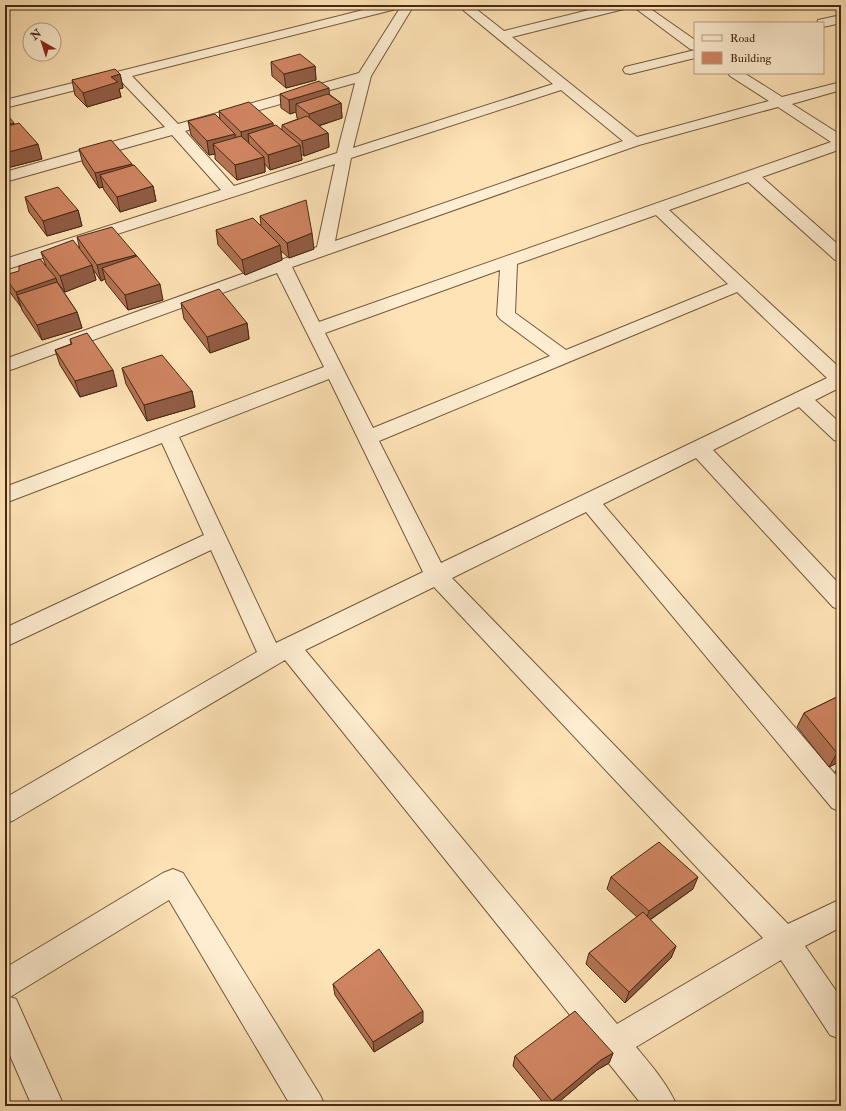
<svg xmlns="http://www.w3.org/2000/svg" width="846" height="1111" font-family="'IM FELL Double Pica',serif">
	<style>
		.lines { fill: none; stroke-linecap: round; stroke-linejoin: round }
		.street-casing { stroke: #74583b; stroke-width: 2 }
		.street { fill: #feedd0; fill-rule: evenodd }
		.wall { fill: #b27253; stroke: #462912 }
		.shaded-wall { fill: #915c44; stroke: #462912 }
		.building { fill: #cf8461; stroke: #462912 }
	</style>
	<rect width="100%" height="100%" fill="#fee3b6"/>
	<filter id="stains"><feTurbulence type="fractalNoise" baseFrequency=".005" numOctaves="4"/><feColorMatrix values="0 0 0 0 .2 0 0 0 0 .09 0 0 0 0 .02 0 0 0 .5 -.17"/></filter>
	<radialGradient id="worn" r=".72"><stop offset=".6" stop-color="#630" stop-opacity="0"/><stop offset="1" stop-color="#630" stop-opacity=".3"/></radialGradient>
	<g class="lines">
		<defs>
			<g id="street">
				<path d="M383,5H414L371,76L353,148L553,84L457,5H471L504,31L609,5H630L628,8L512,37L637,137L769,101L730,76L728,73H744L782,97L841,82V90L792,104L841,135V149L762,177L841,247V261L835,260L748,182L669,210L841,369V387L815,400L841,424V442L834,440L799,407L713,450L841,586V610L833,607L696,458L603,504L841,781V812L832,808L586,512L452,578L788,924L841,899V927L805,946L841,998V1039L830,1035L781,960L636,1047C651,1065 667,1083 677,1106H643L285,660L14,820L5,824V798L257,652L211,550L5,647V628L204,535L162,443L5,503V487L324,367L277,273L5,372V359L317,247L335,164L5,270V259L221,190L172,135L5,182V172L165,127L119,79L5,108V100ZM400,8L359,73L178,124L132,76ZM355,83L337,153L234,186L185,131ZM561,90L623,141L335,241L351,158ZM778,107L831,142L319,322L292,267L639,145ZM656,215L728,284L566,350L515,313L517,264ZM500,270L497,315L500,319L550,356L373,428L325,333ZM737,292L827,378L441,563L379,441ZM329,379L423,572L276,643L179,437ZM434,587L763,938L617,1024L305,650Z"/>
				<path d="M631,5H645L695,40V58L630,74L625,73L623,70L625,67L695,50L690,49Z"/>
				<path d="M841,15V23L823,27V23H817L818,20Z"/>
				<path d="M173,869L183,873L320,1095L325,1106H291L169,900L10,997L16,999L64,1106H32L5,1044V968L163,873Z"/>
			</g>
		</defs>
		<use href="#street" class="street-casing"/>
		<use href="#street" class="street"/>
	</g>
	<g class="wall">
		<path d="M271,62L315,66L316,80L286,88L272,76Z"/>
		<path d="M120,74L123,88L119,89L121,97L87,107L75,95L72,80Z"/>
		<path d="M280,94H329L341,103L342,118L319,126L328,133L329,147L304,156L301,154L302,160L270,170L265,164V172L237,180L215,159V154L209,155L191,135L188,121L220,120L219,111L273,126L282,130V125L298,119L297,118L296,112L290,114L281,108Z"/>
		<path d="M5,112L14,125L42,159L7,168L5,165Z"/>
		<path d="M79,149L132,166L153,186L156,201L120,212L104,190L103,187L99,188L83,164Z"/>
		<path d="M25,197L78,210L82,226L47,236L29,212Z"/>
		<path d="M260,216L314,249L289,258L281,251L282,260L245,275L218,245L216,230L261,225Z"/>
		<path d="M77,237L136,255L163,300L128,310L106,283L105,279L101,281L93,269L96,280L65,292L57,282L77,312L82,328L42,340L22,310L21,307L9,291L5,280V275L46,266L41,252L80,250Z"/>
		<path d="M181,303L247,323L249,339L210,353L184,319Z"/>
		<path d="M70,339L117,386L80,397L60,365L55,350L71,344Z"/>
		<path d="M122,368L192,391L195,407L147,421L126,384Z"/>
		<path d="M841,695V761L829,767L797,727L804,713Z"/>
		<path d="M841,761V778L835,772Z"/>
		<path d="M611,877L693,889L650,920L676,946L671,958L625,1003L586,964L589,953L637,917L607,889Z"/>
		<path d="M333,984L423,1022L374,1052L335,995Z"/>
		<path d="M613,1053L609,1063L597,1070L554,1106H546L513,1066L515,1056Z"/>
	</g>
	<g class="shaded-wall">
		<path d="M315,66L316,80L286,88L284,74Z"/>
		<path d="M120,74L123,88L119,89L121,97L87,107L83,93L111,77Z"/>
		<path d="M329,88L330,102L296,104V112L290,114L289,100Z"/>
		<path d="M341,103L342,118L311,128L309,114Z"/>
		<path d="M14,123L18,138L5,141V125Z"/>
		<path d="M273,123L275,138L248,134L249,145L243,147L241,132Z"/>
		<path d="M328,133L329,147L304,156L302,141Z"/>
		<path d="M235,134L237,149L213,144L215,154L209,155L207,141Z"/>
		<path d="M38,144L42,159L7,168L5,160V153Z"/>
		<path d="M300,145L302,160L270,170L268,155Z"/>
		<path d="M264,157L265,172L237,180L235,165Z"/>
		<path d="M132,164L135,179L100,175L103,187L99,188L95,173Z"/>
		<path d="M153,186L156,201L120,212L117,197Z"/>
		<path d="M78,210L82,226L47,236L43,221Z"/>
		<path d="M312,233L314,249L289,258L287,243Z"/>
		<path d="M280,245L282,260L245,275L242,260Z"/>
		<path d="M136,255L140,270L102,268L105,279L101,281L97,265Z"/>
		<path d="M92,265L96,280L65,292L60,276Z"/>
		<path d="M56,278L61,294L17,295L21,307L16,292Z"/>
		<path d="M160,284L163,300L128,310L125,295Z"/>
		<path d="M77,312L82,328L42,340L37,325Z"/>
		<path d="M247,323L249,339L210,353L207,337Z"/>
		<path d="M113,370L117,386L80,397L75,381Z"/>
		<path d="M192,391L195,407L147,421L144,405Z"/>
		<path d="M841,751V761L829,767L837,753Z"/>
		<path d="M698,877L693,889L645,923L649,911Z"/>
		<path d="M676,946L671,958L625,1003L629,992Z"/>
		<path d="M423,1011V1022L374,1052L373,1042Z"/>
		<path d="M613,1053L609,1063L597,1070L554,1106H551L552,1101L601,1060Z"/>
	</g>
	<g class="building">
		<path d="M300,54L315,66L284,74L271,62Z"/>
		<path d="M115,69L120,74L111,77L118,82L83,93L72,80Z"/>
		<path d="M319,81L329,88L289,100L280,94Z"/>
		<path d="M328,94L341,103L309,114L296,104Z"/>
		<path d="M249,102L273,123L241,132L219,111Z"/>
		<path d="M5,112L14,123L5,125Z"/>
		<path d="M215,114L235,134L207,141L188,121Z"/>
		<path d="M307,116L328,133L302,141L282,125Z"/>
		<path d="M19,123L38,144L5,153V127Z"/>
		<path d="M276,125L300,145L268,155L248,134Z"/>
		<path d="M241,136L264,157L235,165L213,144Z"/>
		<path d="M111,140L132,164L95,173L79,149Z"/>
		<path d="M134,165L153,186L117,197L100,175Z"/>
		<path d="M58,187L78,210L43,221L25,197Z"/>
		<path d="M306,200L312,233L287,243L260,216Z"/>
		<path d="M253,218L280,245L242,260L216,230Z"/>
		<path d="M112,227L136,255L97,265L77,237Z"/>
		<path d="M73,240L92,265L60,276L41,252Z"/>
		<path d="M137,256L160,284L125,295L102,268Z"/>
		<path d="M40,259L56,278L16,292L5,278V275L19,271V266Z"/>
		<path d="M57,282L77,312L37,325L17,295Z"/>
		<path d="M219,289L247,323L207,337L181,303Z"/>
		<path d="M87,333L113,370L75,381L55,350L72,344L70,339Z"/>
		<path d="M162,355L192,391L144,405L122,368Z"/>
		<path d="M841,695V751L837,753L804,713Z"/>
		<path d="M659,842L698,877L649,911L611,877Z"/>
		<path d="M643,912L676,946L629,992L589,953Z"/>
		<path d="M379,949L423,1011L373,1042L333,984Z"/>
		<path d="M575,1011L613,1053L601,1060L552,1101L515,1056Z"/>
	</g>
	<rect width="846" height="1111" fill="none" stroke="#fee3b6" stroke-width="20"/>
	<rect x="6" y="6" width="834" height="1099" fill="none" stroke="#462912" stroke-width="2"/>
	<rect x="10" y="10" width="826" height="1091" fill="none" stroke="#462912"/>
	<rect x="694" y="22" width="130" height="52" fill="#feedd0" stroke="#b49f84"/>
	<rect x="702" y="35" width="20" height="6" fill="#feedd0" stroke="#b49f84"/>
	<text x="730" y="42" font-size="12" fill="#462912">Road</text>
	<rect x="702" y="52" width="20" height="12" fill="#cf8461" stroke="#b49f84"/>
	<text x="730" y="62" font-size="12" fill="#462912">Building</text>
	<g transform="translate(42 42) rotate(321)"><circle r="19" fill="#feedd0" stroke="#b49f84"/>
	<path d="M0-3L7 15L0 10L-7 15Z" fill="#8f2418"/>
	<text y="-6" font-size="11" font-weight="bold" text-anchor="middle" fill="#462912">N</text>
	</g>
	<rect width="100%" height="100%" filter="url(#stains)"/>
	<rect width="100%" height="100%" fill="url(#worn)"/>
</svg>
